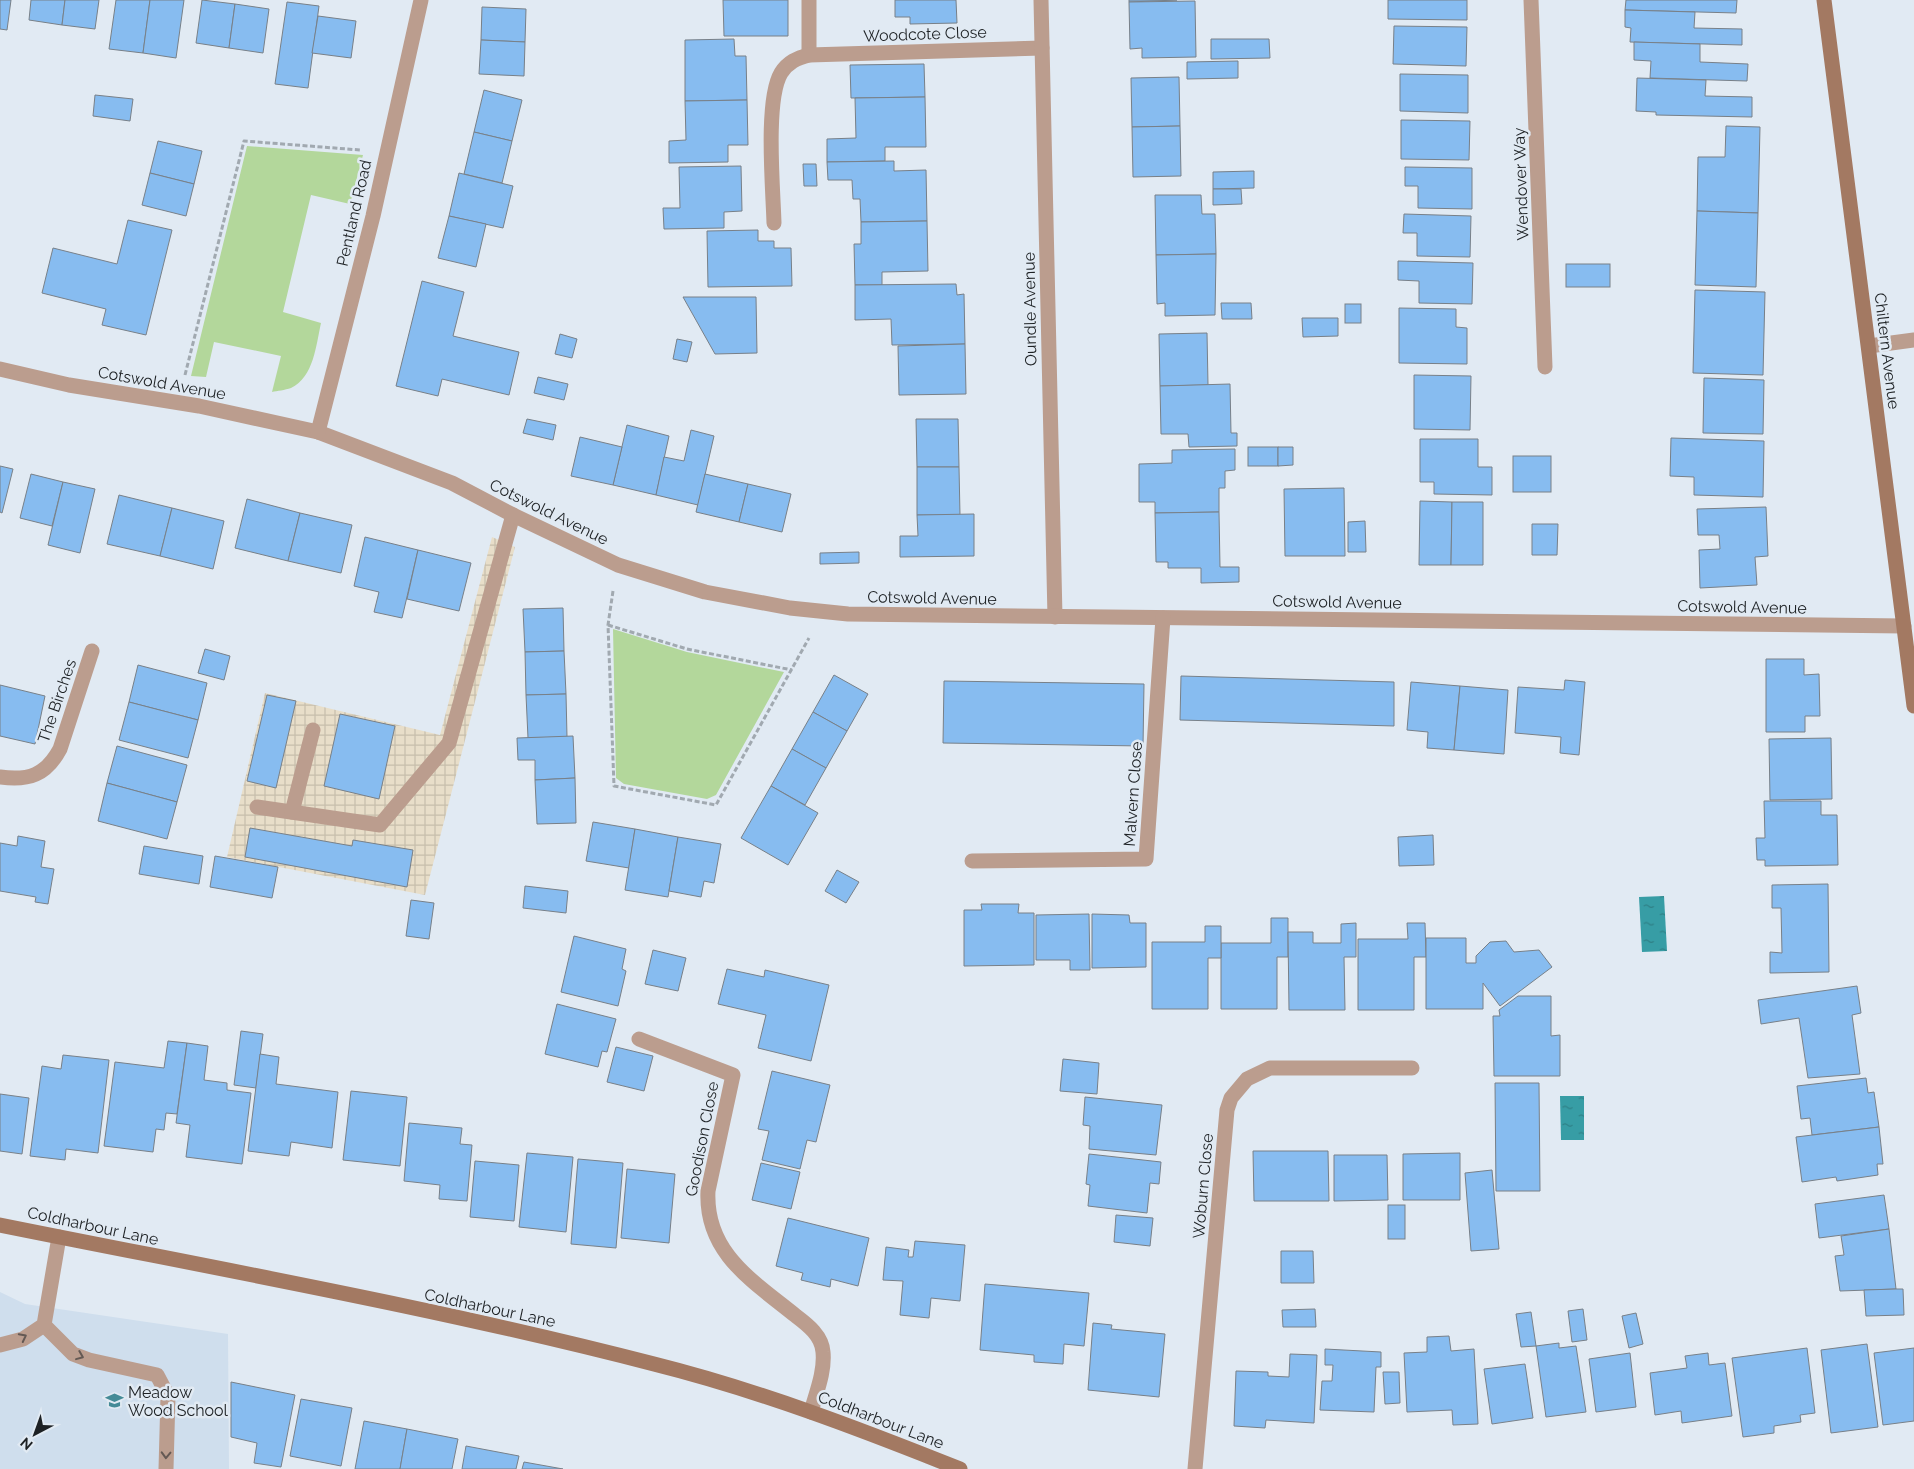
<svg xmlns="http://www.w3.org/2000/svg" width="1914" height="1469" font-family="Raleway,sans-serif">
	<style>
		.built { fill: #cfdeed }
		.industrial { fill: url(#industrial-grid) }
		.grass { fill: #b3d79b }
		.water { fill: url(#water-ripples) }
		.building { fill: #87bcf0; stroke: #788088 }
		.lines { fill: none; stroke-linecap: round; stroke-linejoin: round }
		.path { stroke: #a1a9b0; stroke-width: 3; stroke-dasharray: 5 2.5; stroke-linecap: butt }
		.lane { stroke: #bb9d8e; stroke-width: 15 }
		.street { stroke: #bb9d8e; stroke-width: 15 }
		.secondary { stroke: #a37962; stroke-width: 15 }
		.oneway { stroke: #645954 }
		.labels { text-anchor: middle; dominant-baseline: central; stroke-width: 5; stroke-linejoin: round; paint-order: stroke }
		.street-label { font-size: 16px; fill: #1d2124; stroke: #e1eaf3 }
		.poi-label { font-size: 16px; fill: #1d2124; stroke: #e1eaf3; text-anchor: start }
	</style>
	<defs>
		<pattern id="industrial-grid" width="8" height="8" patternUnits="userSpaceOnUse" patternTransform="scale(1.25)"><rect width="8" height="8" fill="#e8dec9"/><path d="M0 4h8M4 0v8" fill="none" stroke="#c7beac"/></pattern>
		<pattern id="water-ripples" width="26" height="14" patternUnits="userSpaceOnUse" patternTransform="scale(1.25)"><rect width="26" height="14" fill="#379da5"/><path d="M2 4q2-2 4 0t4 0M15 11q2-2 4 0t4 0" fill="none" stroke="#2e8086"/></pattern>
	</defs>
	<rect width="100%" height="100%" fill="#e1eaf3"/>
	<path class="built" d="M0,1292L25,1304L228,1334L229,1469H0Z"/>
	<path class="industrial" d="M492,537L515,547L425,895L227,857L265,693L440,735Z"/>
	<g class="grass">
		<path d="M247,146L363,155L350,204L311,195L283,312L321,323C316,345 314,377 291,388C285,390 277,391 272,392L281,356L214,342L206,377L191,376Z"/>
		<path d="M613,629L687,652L784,672L716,795L707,799L624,784L616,778Z"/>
	</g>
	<g class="water">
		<path d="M1664,896L1667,951L1642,952L1639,897Z"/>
		<path d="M1560,1096H1584V1140H1561Z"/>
	</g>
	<g class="building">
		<path d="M0,0H11L7,30L0,29Z"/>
		<path d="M31,0H65L62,25L29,20Z"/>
		<path d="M65,0H99L95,29L62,25Z"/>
		<path d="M116,0H150L143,53L109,49Z"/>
		<path d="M150,0H184L176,58L143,53Z"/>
		<path d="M202,0L235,4L229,48L196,43Z"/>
		<path d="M723,0H788V36H724Z"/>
		<path d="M895,0H956L957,23L910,24V17H895Z"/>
		<path d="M1129,0H1177L1129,2Z"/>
		<path d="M1388,0H1467V20L1388,19Z"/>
		<path d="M1626,0H1737L1736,13L1625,10Z"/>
		<path d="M1195,1L1196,57L1142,58V48L1130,49L1129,2Z"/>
		<path d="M287,2L319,6L308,88L275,84Z"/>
		<path d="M235,4L269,9L263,53L229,48Z"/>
		<path d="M482,7L526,9L525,42L481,40Z"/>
		<path d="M1625,10L1695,12L1694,28L1742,29V45L1630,42L1631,28L1625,27Z"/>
		<path d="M318,16L356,21L351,58L312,53Z"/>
		<path d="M1394,26L1467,27L1466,66L1393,64Z"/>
		<path d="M734,39L735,56H746L747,100L685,101V40Z"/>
		<path d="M1211,39H1269L1270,58L1211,59Z"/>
		<path d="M481,40L525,42L524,76L479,74Z"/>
		<path d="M1634,42L1700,44V62L1748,64L1747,81L1650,78L1651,61L1634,60Z"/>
		<path d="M1238,61V78L1187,79V62Z"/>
		<path d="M924,64L925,97L851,98L850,65Z"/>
		<path d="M1400,74L1468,75V113L1400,111Z"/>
		<path d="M1179,77L1180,126L1132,127L1131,78Z"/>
		<path d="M1637,78L1706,80L1705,96L1752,97V117L1656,115V112L1636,111Z"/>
		<path d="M484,90L522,100L512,141L474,132Z"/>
		<path d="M95,95L133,99L130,121L93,116Z"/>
		<path d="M925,97L926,147H885V161L827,162V139L856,138L855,98Z"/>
		<path d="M747,100L748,145H728V162L669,163V141L686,140L685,101Z"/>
		<path d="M1401,120L1470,121L1469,160L1401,159Z"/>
		<path d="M1180,126L1181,176L1133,177L1132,127Z"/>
		<path d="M1726,126L1760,127L1758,213L1697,211L1698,157H1725Z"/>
		<path d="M474,132L512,141L502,183L464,174Z"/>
		<path d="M158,141L202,151L194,184L150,173Z"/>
		<path d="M894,161V171L926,170L927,221L861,222L860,199H853L852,180H828L827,162Z"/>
		<path d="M803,164H816L817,186H804Z"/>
		<path d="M741,166L742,211L724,212V228L664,229L663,208H680L679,167Z"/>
		<path d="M1405,167L1472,168V209L1418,208V186H1405Z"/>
		<path d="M1254,171V188L1213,189V172Z"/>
		<path d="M150,173L194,184L186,216L142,205Z"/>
		<path d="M459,173L513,186L503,228L449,216Z"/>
		<path d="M1213,189H1241L1242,204L1213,205Z"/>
		<path d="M1155,195H1201L1202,214H1215L1216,254L1156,255Z"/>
		<path d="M1697,211L1758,213L1756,287L1695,285Z"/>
		<path d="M1404,214L1471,216L1470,257L1417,256V233H1403Z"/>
		<path d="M449,216L486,224L476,267L438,258Z"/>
		<path d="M128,220L172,230L146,335L102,325L106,309L42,293L53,248L117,264Z"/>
		<path d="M927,221L928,271L882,272V285H855L854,244H861V222Z"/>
		<path d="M758,230V241H774V248H791L792,286L708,287L707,231Z"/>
		<path d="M1216,254L1215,315L1165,316V303L1157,304L1156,255Z"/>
		<path d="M1398,261L1473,263L1472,304L1419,303V281L1398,280Z"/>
		<rect x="1566" y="264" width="44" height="23"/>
		<path d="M422,281L464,292L453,336L519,352L509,395L442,379L438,396L396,386Z"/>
		<path d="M956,284L957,295L964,294L965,344L892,345L891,319L855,320V285Z"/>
		<path d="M1695,290L1765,292L1763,375L1693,373Z"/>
		<path d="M683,297H756L757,353L715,354Z"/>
		<path d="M1221,303H1251L1252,319H1222Z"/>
		<rect x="1345" y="304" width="16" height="19"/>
		<path d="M1399,308L1456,309V327L1467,328V364L1399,363Z"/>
		<path d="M1302,318H1338V336L1303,337Z"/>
		<path d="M1207,333L1208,385L1160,386L1159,334Z"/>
		<path d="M560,334L577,339L572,358L555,354Z"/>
		<path d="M677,339L692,342L687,362L673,359Z"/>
		<path d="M965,344L966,394L899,395L898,346Z"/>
		<path d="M1414,375L1471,376L1470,430L1414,429Z"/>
		<path d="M538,377L568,384L564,400L534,393Z"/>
		<path d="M1704,378L1764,380L1763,434L1703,433Z"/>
		<path d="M1230,384L1231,433H1237V446L1189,447L1188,434H1161L1160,386Z"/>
		<path d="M527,419L556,425L553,440L523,433Z"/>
		<path d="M916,419H958L959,467H917Z"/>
		<path d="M627,425L669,436L656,495L613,485Z"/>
		<path d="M691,430L714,436L698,505L656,495L664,457L684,461Z"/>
		<path d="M580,437L622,447L613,485L571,476Z"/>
		<path d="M1671,438L1764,441L1763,497L1694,495V477L1670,476Z"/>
		<path d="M1420,439H1478V467H1492V495L1434,494V482H1420Z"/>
		<rect x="1248" y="447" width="30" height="19"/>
		<path d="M1278,447H1293V465L1278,466Z"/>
		<path d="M1235,449V470L1225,471V488H1219V512L1155,513V502H1139V464L1172,463V450Z"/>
		<rect x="1513" y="456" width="38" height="36"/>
		<path d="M0,466L13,469L2,513L0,512Z"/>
		<path d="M917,467H959L960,515H917Z"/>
		<path d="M31,474L63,482L52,526L20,518Z"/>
		<path d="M705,474L748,484L739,522L696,512Z"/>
		<path d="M63,482L95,489L80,553L48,545Z"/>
		<path d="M748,484L791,494L782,532L739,522Z"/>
		<path d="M1344,488L1345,556H1285L1284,489Z"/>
		<path d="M119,495L172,508L160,556L107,544Z"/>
		<path d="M247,499L300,513L288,561L235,548Z"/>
		<path d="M1420,501L1452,502L1451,565H1419Z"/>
		<path d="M1452,502H1483V565H1451Z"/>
		<path d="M1766,507L1768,556L1755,557L1757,585L1700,588L1699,550L1720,549L1719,535H1698L1697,509Z"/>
		<path d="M172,508L224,521L213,569L160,556Z"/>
		<path d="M1219,512L1220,567H1239V582L1201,583V568H1168V562H1156L1155,513Z"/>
		<path d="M300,513L352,525L341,573L288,561Z"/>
		<path d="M974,514V556L900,557V536H918L917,515Z"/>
		<path d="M1365,521L1366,552H1348V522Z"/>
		<path d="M1532,524H1558L1557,555H1532Z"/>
		<path d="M365,537L418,550L402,618L374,612L379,592L354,586Z"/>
		<path d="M418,550L471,563L459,611L407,599Z"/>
		<path d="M859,552V563L820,564V553Z"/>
		<path d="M563,608L564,651L525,652L523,609Z"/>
		<path d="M205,649L230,656L224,680L198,673Z"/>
		<path d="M564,651L566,694L526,695L525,652Z"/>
		<path d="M1766,659H1804V675L1819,674L1820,716H1805V732H1766Z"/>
		<path d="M138,665L207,683L198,720L129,702Z"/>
		<path d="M834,675L868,694L847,731L813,712Z"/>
		<path d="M1181,676L1394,682V726L1180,720Z"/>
		<path d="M1565,680L1585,682L1579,755L1560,753L1561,737L1515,733L1518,687L1564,690Z"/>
		<path d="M944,681L1144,684L1143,746L943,743Z"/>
		<path d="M1411,682L1460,686L1454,750L1427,748L1428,732L1407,730Z"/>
		<path d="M0,685L45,696L35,744L0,736Z"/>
		<path d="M1460,686L1508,690L1504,754L1454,750Z"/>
		<path d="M566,694L567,737L528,738L526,695Z"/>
		<path d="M267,695L296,701L276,788L247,781Z"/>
		<path d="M129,702L198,720L188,758L119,740Z"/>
		<path d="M813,712L847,731L826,768L792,749Z"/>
		<path d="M340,714L395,726L379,799L324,786Z"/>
		<path d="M573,736L575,778L535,780V760H518L517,738Z"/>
		<path d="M1831,738L1832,799L1770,800L1769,739Z"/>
		<path d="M117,746L187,765L177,802L107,783Z"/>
		<path d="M792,749L826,768L805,805L771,786Z"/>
		<path d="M575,778L576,823L537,824L535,780Z"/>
		<path d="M107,783L177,802L167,839L98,821Z"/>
		<path d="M771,786L818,813L788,865L741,838Z"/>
		<path d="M1764,801H1821V815H1837L1838,865L1765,866V860H1757L1756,838H1765Z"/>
		<path d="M593,822L635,829L629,868L586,861Z"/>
		<path d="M250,828L352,846L353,840L413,850L407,887L245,857Z"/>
		<path d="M635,829L678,837L668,897L625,890Z"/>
		<path d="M1433,835L1434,865L1399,866L1398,837Z"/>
		<path d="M18,836L45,841L41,867L54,869L48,904L35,902L36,897L0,891V843L17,846Z"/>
		<path d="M678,837L721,844L714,883L704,881L701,897L669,891Z"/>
		<path d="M144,846L203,856L199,884L139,874Z"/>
		<path d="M215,856L278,867L272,898L210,887Z"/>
		<path d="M837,870L859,882L846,903L825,891Z"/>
		<path d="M1828,884L1829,972L1770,973V952L1782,953L1781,908H1772V885Z"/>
		<path d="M525,886L568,891L566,913L523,908Z"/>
		<path d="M411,900L434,903L429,939L406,936Z"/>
		<path d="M981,904H1019L1018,913H1034V965L964,966V910H982Z"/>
		<path d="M1089,914L1090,970H1070V960H1036V915Z"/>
		<path d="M1092,914L1129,915L1130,923H1146V967L1092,968Z"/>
		<path d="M1271,918H1288V957H1277V1009H1221V943H1271Z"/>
		<path d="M1356,923V957H1344L1345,1010H1289L1288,932H1313V943H1341V924Z"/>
		<path d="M1407,923H1425L1426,957H1414V1010H1358V939H1408Z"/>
		<path d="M1205,926H1221V958H1208V1009H1152V942H1205Z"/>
		<path d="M574,936L626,949L622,969L626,971L618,1006L561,992Z"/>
		<path d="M1426,938H1466V963H1476V956L1490,942L1506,941L1514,952L1539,950L1552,967L1500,1006L1483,983V1009H1426Z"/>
		<path d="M653,950L686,958L678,991L645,984Z"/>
		<path d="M727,969L764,977L765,970L829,985L811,1061L758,1048L766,1015L718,1004Z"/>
		<path d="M1857,986L1861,1013L1852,1015L1860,1074L1808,1078L1799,1018L1761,1024L1758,1000Z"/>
		<path d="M1518,996H1551V1036L1560,1035V1076H1494L1493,1016H1500L1499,1010Z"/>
		<path d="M557,1004L616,1019L607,1052L602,1051L598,1067L545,1054Z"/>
		<path d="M241,1031L263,1034L256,1088L234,1085Z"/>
		<path d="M168,1041L187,1043L177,1114L166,1113L164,1130L156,1129L153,1152L104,1146L115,1062L164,1068Z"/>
		<path d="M187,1043L208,1046L204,1080L227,1083V1090L251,1093L242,1164L186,1157L190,1125L176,1123Z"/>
		<path d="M616,1047L653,1056L644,1091L607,1082Z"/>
		<path d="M260,1054L279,1057L276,1084L338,1092L332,1148L291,1142L289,1156L248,1151Z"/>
		<path d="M63,1055L109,1060L98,1153L66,1149L65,1160L30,1156L42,1066L61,1069Z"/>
		<path d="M1063,1059L1099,1063L1097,1094L1060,1091Z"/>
		<path d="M772,1071L830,1085L816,1142L807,1140L800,1169L762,1160L769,1131L758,1129Z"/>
		<path d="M1866,1078L1868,1093L1874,1092L1879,1127L1812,1135L1810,1118L1801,1119L1797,1086Z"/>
		<path d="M1495,1083H1539L1540,1191H1496Z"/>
		<path d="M351,1091L407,1097L400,1166L343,1160Z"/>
		<path d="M0,1094L29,1098L22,1154L0,1151Z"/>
		<path d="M1085,1097L1162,1105L1156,1155L1089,1149L1090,1126L1083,1125Z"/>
		<path d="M409,1123L462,1128L460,1144L472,1145L467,1201L439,1199L440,1185L404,1181Z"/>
		<path d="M1879,1127L1883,1164H1877L1878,1175L1837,1181L1836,1177L1802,1182L1796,1137Z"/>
		<path d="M1253,1151H1328L1329,1201H1254Z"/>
		<path d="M527,1153L573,1157L566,1232L519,1227Z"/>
		<path d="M1460,1153V1200H1403V1154Z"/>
		<path d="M1089,1154L1161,1162L1159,1184L1150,1183L1147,1213L1088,1206L1090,1185L1086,1184Z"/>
		<path d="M1334,1155H1387L1388,1200L1334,1201Z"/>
		<path d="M578,1159L623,1163L616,1248L571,1244Z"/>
		<path d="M475,1161L519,1165L514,1221L470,1217Z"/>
		<path d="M761,1163L800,1172L791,1209L752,1200Z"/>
		<path d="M627,1169L675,1174L669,1243L621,1238Z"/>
		<path d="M1492,1170L1499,1249L1471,1251L1465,1173Z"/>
		<path d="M1884,1195L1889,1229L1819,1238L1815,1204Z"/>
		<rect x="1388" y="1205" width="17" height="34"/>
		<path d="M1116,1215L1153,1218L1150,1246L1114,1242Z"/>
		<path d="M788,1218L869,1238L858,1286L831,1279L830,1287L801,1280L803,1273L776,1266Z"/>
		<path d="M1889,1229L1896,1289L1840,1291L1835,1256L1844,1255L1841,1236Z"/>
		<path d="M915,1241L965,1245L960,1301L931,1298L929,1318L900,1315L903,1281L883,1280L886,1247L909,1250L908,1257H913Z"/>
		<path d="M1281,1251H1313L1314,1283H1281Z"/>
		<path d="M985,1284L1089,1293L1084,1346L1064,1344L1063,1364L1034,1362V1355L980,1350Z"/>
		<path d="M1896,1289H1903L1904,1315L1866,1316L1864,1290Z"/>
		<path d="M1315,1309L1316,1327H1283L1282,1310Z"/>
		<path d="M1583,1309L1587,1340L1572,1342L1568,1311Z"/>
		<path d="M1531,1312L1536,1346L1521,1347L1516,1314Z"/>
		<path d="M1636,1313L1643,1344L1629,1348L1622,1316Z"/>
		<path d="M1093,1323L1112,1325L1111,1329L1165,1334L1159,1397L1088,1390Z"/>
		<path d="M1449,1336L1451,1351L1474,1349L1478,1424L1453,1425L1452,1410L1407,1412L1404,1353L1427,1352V1337Z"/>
		<path d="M1559,1343V1348L1576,1346L1586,1412L1546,1417L1536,1346Z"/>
		<path d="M1867,1344L1878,1427L1831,1433L1821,1350Z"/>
		<path d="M1807,1348L1815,1413L1800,1415L1801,1422L1774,1426V1433L1743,1437L1732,1358Z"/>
		<path d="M1914,1348V1421L1883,1425L1874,1353Z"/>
		<path d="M1325,1349L1381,1352V1367H1376L1374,1412L1320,1410L1322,1381H1332L1333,1365H1325Z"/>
		<path d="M1630,1353L1636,1407L1596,1412L1589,1359Z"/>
		<path d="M1708,1353L1709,1365L1725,1363L1732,1416L1682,1423L1681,1411L1655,1415L1650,1373L1687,1368L1685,1356Z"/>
		<path d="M1290,1354L1317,1355L1314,1423L1266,1420L1265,1428L1234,1426L1236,1371L1268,1372V1376L1289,1377Z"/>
		<path d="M1525,1364L1533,1418L1492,1424L1484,1369Z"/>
		<path d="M1383,1372H1399L1400,1403L1385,1404Z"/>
		<path d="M231,1382L295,1395L281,1467L254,1463L257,1443L231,1437Z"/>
		<path d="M301,1399L352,1408L341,1466L290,1456Z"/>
		<path d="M364,1421L407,1429L400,1469H355Z"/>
		<path d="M407,1429L458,1439L452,1469H400Z"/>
		<path d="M466,1446L519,1456L516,1469H462Z"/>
		<path d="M524,1462L563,1469H522Z"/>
	</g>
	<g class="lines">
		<g class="path">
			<path d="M185,375L244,141L360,150"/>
			<path d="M613,591L608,625L614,786L716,805L809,638"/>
			<path d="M608,625L687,649L792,670"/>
		</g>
		<g class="lane">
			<path d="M809,0V55"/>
			<path d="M774,223C773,188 765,100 781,73C788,62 797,58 809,55L1042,48"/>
			<path d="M257,807L380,825L449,743L513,515"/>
			<path d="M292,812L313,730"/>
			<path d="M44,1325L73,1354L89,1360L157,1375L168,1396L166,1469"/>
			<path d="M0,1345L23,1339L44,1325L59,1237"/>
		</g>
		<g class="street">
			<path d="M1041,0L1055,617"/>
			<path d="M1531,0L1545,367"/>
			<path d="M1869,346L1914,340"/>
			<path d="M0,369L69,385L199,406L318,432L452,483L513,515L618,565L705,592L790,608L848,614L1904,626"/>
			<path d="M318,432L373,216L421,0"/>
			<path d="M0,777C29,781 46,775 60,749L92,651"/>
			<path d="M972,861L1146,859L1163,618"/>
			<path d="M639,1039L733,1075L708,1191C705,1253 753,1281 796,1316C808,1325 822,1336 823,1352C825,1372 816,1393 811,1412"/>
			<path d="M1195,1469L1227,1110L1231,1098L1247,1079L1270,1068H1412"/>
		</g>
		<g class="secondary">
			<path d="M1824,0L1914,706"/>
			<path d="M0,1225C218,1269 438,1308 654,1364C758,1390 860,1429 960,1469"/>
		</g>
	</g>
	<defs><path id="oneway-chevron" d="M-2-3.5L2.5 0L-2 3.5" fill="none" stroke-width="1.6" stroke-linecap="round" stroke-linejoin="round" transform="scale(1.25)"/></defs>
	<g class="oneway">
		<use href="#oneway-chevron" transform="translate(23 1337) rotate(-27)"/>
		<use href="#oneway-chevron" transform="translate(80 1356) rotate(22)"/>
		<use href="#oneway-chevron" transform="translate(166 1455) rotate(92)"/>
	</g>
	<defs>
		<symbol id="school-bare" viewBox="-9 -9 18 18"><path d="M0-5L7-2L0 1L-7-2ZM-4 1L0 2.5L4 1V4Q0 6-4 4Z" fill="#458b97" stroke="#e1eaf3" stroke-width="2.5" paint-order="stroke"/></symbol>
	</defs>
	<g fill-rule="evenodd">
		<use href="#school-bare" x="102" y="1388" width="25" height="25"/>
	</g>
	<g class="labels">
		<g class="street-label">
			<text transform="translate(925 34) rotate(-2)">Woodcote Close</text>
			<text transform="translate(1521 184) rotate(-92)">Wendover Way</text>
			<text transform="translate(354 213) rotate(-77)">Pentland Road</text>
			<text transform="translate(1030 309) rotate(-91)">Oundle Avenue</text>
			<text transform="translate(1887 351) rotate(83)">Chiltern Avenue</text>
			<text transform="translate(162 383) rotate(10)">Cotswold Avenue</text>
			<text transform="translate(549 512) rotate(26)">Cotswold Avenue</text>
			<text transform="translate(932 598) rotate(1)">Cotswold Avenue</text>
			<text transform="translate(1337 602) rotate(1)">Cotswold Avenue</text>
			<text transform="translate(1742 607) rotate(1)">Cotswold Avenue</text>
			<text transform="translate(57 701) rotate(-71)">The Birches</text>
			<text transform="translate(1133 794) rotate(-86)">Malvern Close</text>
			<text transform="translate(702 1139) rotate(-79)">Goodison Close</text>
			<text transform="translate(1203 1186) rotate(-85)">Woburn Close</text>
			<text transform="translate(93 1226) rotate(12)">Coldharbour Lane</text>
			<text transform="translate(490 1308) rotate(12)">Coldharbour Lane</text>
			<text transform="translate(881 1420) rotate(21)">Coldharbour Lane</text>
		</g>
		<g class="poi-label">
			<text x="128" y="1392">Meadow<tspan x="128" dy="18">Wood School</tspan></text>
		</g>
	</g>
	<g transform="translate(35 1434) rotate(221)" stroke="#e1eaf3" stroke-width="4" paint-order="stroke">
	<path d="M0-4L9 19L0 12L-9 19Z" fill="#1d2124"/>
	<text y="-8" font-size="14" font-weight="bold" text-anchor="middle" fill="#1d2124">N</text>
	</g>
</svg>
